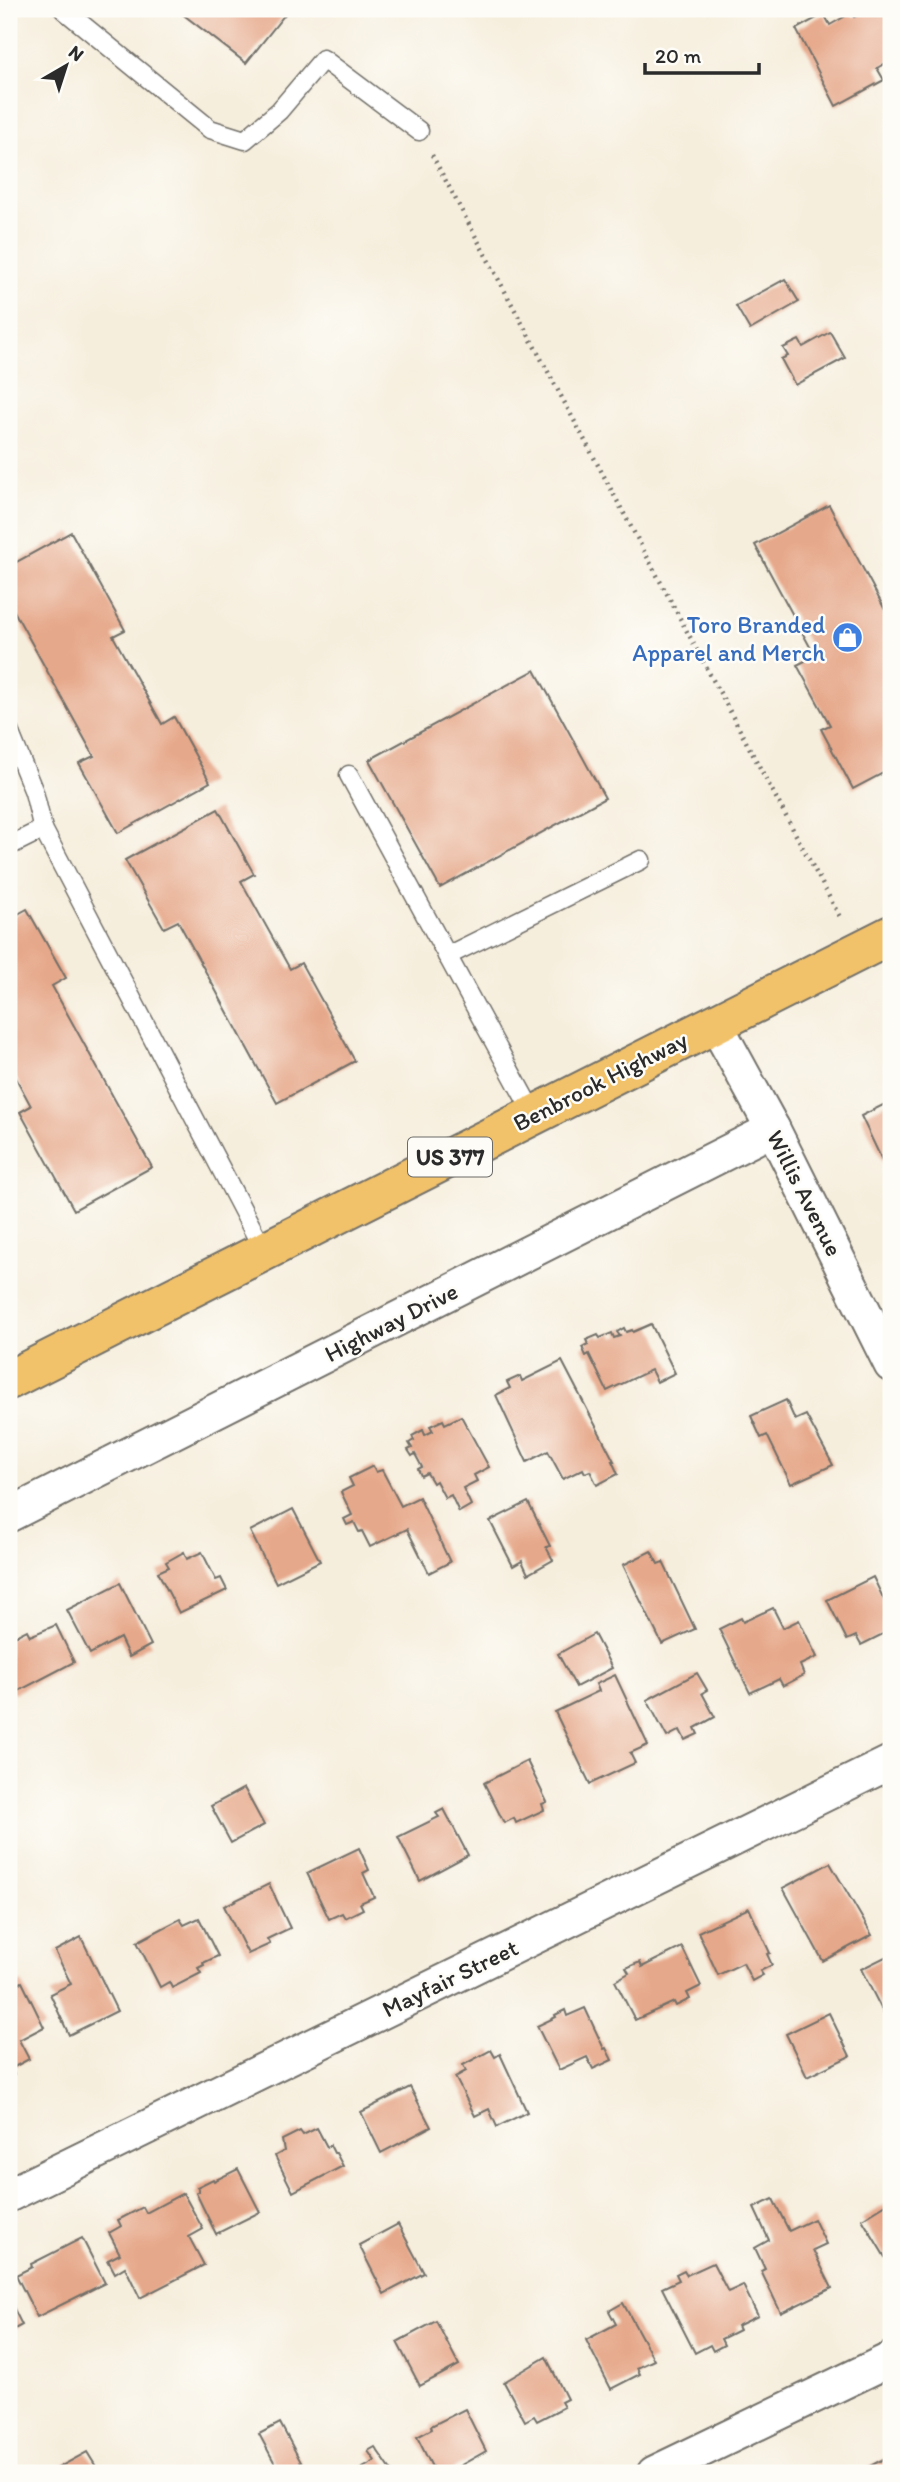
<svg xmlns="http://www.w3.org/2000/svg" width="900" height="2482" font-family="Itim,sans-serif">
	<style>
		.building { fill: #e6a88a }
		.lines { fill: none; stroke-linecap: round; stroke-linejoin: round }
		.service-casing { stroke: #726f69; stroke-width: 21 }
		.minor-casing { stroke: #726f69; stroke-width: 37 }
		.primary-casing { stroke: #726f69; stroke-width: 42 }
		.path { stroke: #726f69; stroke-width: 4.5; stroke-dasharray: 2 5; stroke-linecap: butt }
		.service { stroke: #fff; stroke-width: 18 }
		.minor { stroke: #fff; stroke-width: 33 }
		.primary { stroke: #f2c26a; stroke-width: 38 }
		.labels { text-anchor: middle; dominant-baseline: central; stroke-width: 5; stroke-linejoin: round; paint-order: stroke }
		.shield { fill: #fdfcf7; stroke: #6a6a68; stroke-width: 2 }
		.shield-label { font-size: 23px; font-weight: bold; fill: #2b2b2b }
		.shop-label { font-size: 24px; fill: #366cbe; stroke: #fdfcf7; text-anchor: end }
		.street-label { font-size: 24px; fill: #2b2b2b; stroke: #fdfcf7 }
	</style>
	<rect width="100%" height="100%" fill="#fdfcf7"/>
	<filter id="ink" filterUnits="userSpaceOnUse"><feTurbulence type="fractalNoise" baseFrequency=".0143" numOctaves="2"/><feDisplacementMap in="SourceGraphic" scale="14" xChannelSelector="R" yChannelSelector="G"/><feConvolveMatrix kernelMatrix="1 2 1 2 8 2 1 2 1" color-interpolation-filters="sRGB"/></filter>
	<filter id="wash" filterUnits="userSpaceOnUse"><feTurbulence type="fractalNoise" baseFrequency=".00686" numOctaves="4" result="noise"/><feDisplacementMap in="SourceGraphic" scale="28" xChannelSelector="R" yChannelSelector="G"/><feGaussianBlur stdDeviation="1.57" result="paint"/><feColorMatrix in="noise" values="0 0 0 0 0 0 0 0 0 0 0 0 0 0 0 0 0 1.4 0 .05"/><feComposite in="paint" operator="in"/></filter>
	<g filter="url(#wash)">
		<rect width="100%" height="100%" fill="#f6eedd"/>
		<g id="blocks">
			<g class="building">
				<path d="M176,9H289L246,63Z"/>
				<path d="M862,9H891V60L877,68L884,80L836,106L796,29L824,14L830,25L851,13L854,17L864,12Z"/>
				<path d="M785,279L799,302L750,330L736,306Z"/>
				<path d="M830,332L845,358L795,385L781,359L788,356L783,348L799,340L803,347Z"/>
				<path d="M829,505L891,621V769L853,789L821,729L830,725L797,665L815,656L755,545Z"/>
				<path d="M71,532L125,630L113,636L162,724L174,717L210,782L118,833L79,763L94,756L9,602V566Z"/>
				<path d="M535,670L605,798L440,888L369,760Z"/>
				<path d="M218,809L254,874L241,881L290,969L301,963L355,1061L277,1103L178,921L164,928L125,860Z"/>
				<path d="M27,909L66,978L52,986L152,1167L74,1210L20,1112L31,1106L9,1065V919Z"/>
				<path d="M891,1101V1179L861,1116Z"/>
				<path d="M651,1324L675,1373L657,1382L651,1370L607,1391L589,1354L586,1356L582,1347L588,1344L586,1340L598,1335L600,1338L612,1333L614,1338L620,1336L617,1332L624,1328L626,1332L632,1330L633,1332Z"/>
				<path d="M562,1361L614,1461H612L618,1474L597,1485L590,1471L585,1473L583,1469L563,1479L548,1451L527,1462L496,1395L510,1388L507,1382L520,1376L522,1381Z"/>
				<path d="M786,1400L795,1420L806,1415L833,1465L791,1484L767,1435L761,1438L751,1416Z"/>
				<path d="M461,1416L489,1467L474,1475L477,1481L463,1488L471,1505L459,1512L451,1495L445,1498L436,1481L433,1483L427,1473L421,1476L418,1469L422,1467L415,1454L412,1456L408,1450L412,1448L409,1443L414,1440L412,1436L423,1430L425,1435L433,1431L430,1426L443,1420L445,1424Z"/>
				<path d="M373,1466L376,1472L382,1470L401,1506L419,1497L450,1562L429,1573L407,1529L370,1547L362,1531L359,1532L354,1522L347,1525L344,1519L352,1515L341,1492L353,1486L349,1478Z"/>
				<path d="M528,1502L550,1546L546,1547L553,1560L528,1574L522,1561L513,1566L490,1521Z"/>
				<path d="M293,1509L320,1561L276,1583L250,1531Z"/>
				<path d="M651,1551L658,1564L663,1562L695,1629L662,1644L623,1565Z"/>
				<path d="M184,1552L187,1559L202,1552L216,1580L221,1578L227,1590L179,1613L158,1572L169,1567L166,1562Z"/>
				<path d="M873,1577L885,1602L891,1599V1619L886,1622L891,1630L861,1645L856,1636L847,1640L827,1600Z"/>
				<path d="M120,1583L151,1645L129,1657L120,1638L90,1654L67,1610Z"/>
				<path d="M773,1608L783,1628L799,1620L817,1657L800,1665L804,1675L783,1686L779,1679L750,1693L719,1629L741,1618L743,1622Z"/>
				<path d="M56,1625L74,1662L13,1694L9,1687V1639L27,1630L30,1636Z"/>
				<path d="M594,1634L612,1668L576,1687L558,1654Z"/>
				<path d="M697,1673L707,1690L702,1693L715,1717L695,1728L698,1734L685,1740L680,1730L667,1737L647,1700Z"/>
				<path d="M615,1675L648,1745L630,1753L635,1763L590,1784L555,1712L599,1691L596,1684Z"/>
				<path d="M527,1761L547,1802L542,1804L544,1810L516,1823L514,1818L504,1823L484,1783Z"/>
				<path d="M244,1788L264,1825L231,1843L211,1806Z"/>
				<path d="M444,1809L468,1855L420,1881L398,1837L439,1817L436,1813Z"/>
				<path d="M359,1848L369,1870L363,1873L374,1897L360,1903L363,1909L345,1918L342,1913L329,1919L307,1873Z"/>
				<path d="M830,1863L872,1935L823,1961L783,1888Z"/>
				<path d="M269,1884L290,1928L267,1939L270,1944L248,1954L224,1906Z"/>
				<path d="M749,1908L770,1953L767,1954L772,1965L760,1971L763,1975L752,1981L743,1963L718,1975L698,1932Z"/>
				<path d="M199,1918L218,1956L203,1963L204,1965L198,1968L201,1973L172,1988L169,1982L160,1987L137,1942L180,1919L184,1925Z"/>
				<path d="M81,1937L117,2011L69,2035L50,1994L71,1984L55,1951Z"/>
				<path d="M682,1947L701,1986L687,1993L690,1999L676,2006L674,2002L635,2020L615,1981L629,1973L626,1968L640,1962L642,1967Z"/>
				<path d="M891,1954V2007L883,2012L861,1969Z"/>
				<path d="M22,1982L44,2027L19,2040L29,2059L12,2068L14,2074L9,2077V1988Z"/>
				<path d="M585,2008L604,2049L606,2048L612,2060L593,2069L587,2057L559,2070L537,2026L556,2017L555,2015L565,2010L567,2016Z"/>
				<path d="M829,2013L850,2056L807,2077L786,2034Z"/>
				<path d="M491,2050L495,2057L500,2054L527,2112L497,2127L489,2109L475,2116L455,2077L466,2071L463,2065Z"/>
				<path d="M410,2087L431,2127L381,2153L361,2112Z"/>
				<path d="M317,2128L327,2147L330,2145L334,2153H336L343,2166L293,2192L275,2156L284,2151L282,2140L300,2131L303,2135Z"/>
				<path d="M238,2169L260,2212L216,2234L196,2193L199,2191L197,2187L213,2179L214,2181Z"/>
				<path d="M183,2193L203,2229L189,2237L204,2265L140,2298L125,2267L115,2273L108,2260L120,2254L109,2233L121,2226L118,2220L143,2207L146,2213Z"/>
				<path d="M773,2199L789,2231L814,2219L826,2244L813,2250L832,2288L781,2313L761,2271L765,2269L755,2248L769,2240L754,2208Z"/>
				<path d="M891,2201V2253L885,2257L862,2219Z"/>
				<path d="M398,2224L424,2273L384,2294L359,2245Z"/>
				<path d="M82,2238L105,2283L37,2317L16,2275L32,2267L31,2264Z"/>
				<path d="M713,2263L728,2292L743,2285L758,2316L737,2326L739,2330L721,2339L724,2345L713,2351L710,2345L695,2353L662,2288L679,2280L676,2274L684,2270L687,2275Z"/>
				<path d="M9,2299L22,2325L9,2332Z"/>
				<path d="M623,2303L654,2360L637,2368L640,2374L611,2389L586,2340L616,2324L609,2311Z"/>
				<path d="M436,2321L459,2365L420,2386L397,2342Z"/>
				<path d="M546,2357L567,2399L561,2402L564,2407L537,2421L534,2416L525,2421L504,2382Z"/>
				<path d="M465,2409L486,2451L447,2473H435L417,2437L432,2429L431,2426Z"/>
				<path d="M280,2423L302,2464L285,2473H280L259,2434Z"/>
				<path d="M375,2447L393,2473H354L375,2461L368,2451Z"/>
				<path d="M87,2452L100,2473H52V2471Z"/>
				<path d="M891,2455V2473H857Z"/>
			</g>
		</g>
	</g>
	<g filter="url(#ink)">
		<use href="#blocks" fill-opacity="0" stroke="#726f69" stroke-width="2"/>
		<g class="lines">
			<defs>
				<g id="service">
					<path d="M63,9L210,129L245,140L279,111L323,59L419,131"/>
					<path d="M9,731L34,792L43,829"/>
					<path d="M349,775L534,1115"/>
					<path d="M9,846L43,829L264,1251"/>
					<path d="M447,956L641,860"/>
				</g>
				<g id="minor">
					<path d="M715,1023L773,1129L891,1365"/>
					<path d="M9,1515L773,1129"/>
					<path d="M9,2195L891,1762"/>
					<path d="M654,2473L891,2359"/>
				</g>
				<path id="primary" d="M9,1380L891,935"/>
			</defs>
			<use href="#service" class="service-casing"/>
			<use href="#minor" class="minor-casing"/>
			<use href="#primary" class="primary-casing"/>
			<path class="path" d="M432,155L841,919"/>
			<use href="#service" class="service"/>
			<use href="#minor" class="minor"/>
			<use href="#primary" class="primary"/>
		</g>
	</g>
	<defs>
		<symbol id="shop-disc" viewBox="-11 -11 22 22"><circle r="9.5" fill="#3f7fe0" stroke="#fdfcf7"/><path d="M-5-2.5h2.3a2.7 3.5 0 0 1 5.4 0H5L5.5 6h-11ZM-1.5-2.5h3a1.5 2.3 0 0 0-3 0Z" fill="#fff"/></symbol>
	</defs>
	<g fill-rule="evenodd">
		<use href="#shop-disc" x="830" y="620" width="35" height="35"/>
	</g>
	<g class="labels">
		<rect class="shield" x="408" y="1137.5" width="84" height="39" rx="5"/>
		<g class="shield-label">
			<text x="450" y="1157">US 377</text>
		</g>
		<g class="shop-label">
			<text x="825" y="624">Toro Branded<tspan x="825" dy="28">Apparel and Merch</tspan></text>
		</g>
		<g class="street-label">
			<text transform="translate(600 1081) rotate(-27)">Benbrook Highway</text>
			<text transform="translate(805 1193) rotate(63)">Willis Avenue</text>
			<text transform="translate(391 1322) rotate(-27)">Highway Drive</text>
			<text transform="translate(450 1978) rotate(-26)">Mayfair Street</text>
		</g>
	</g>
	<rect width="900" height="2482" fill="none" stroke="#fdfcf7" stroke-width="35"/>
	<g transform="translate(66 66) rotate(39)" stroke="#fdfcf7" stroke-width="5" paint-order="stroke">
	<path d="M0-5L12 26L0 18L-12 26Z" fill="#2b2b2b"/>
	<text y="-10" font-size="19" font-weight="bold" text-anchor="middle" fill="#2b2b2b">N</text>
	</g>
	<path d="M645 63v10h114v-10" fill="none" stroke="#2b2b2b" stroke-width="3.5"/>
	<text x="655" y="63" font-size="21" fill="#2b2b2b" stroke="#fdfcf7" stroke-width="5" paint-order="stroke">20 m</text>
</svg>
